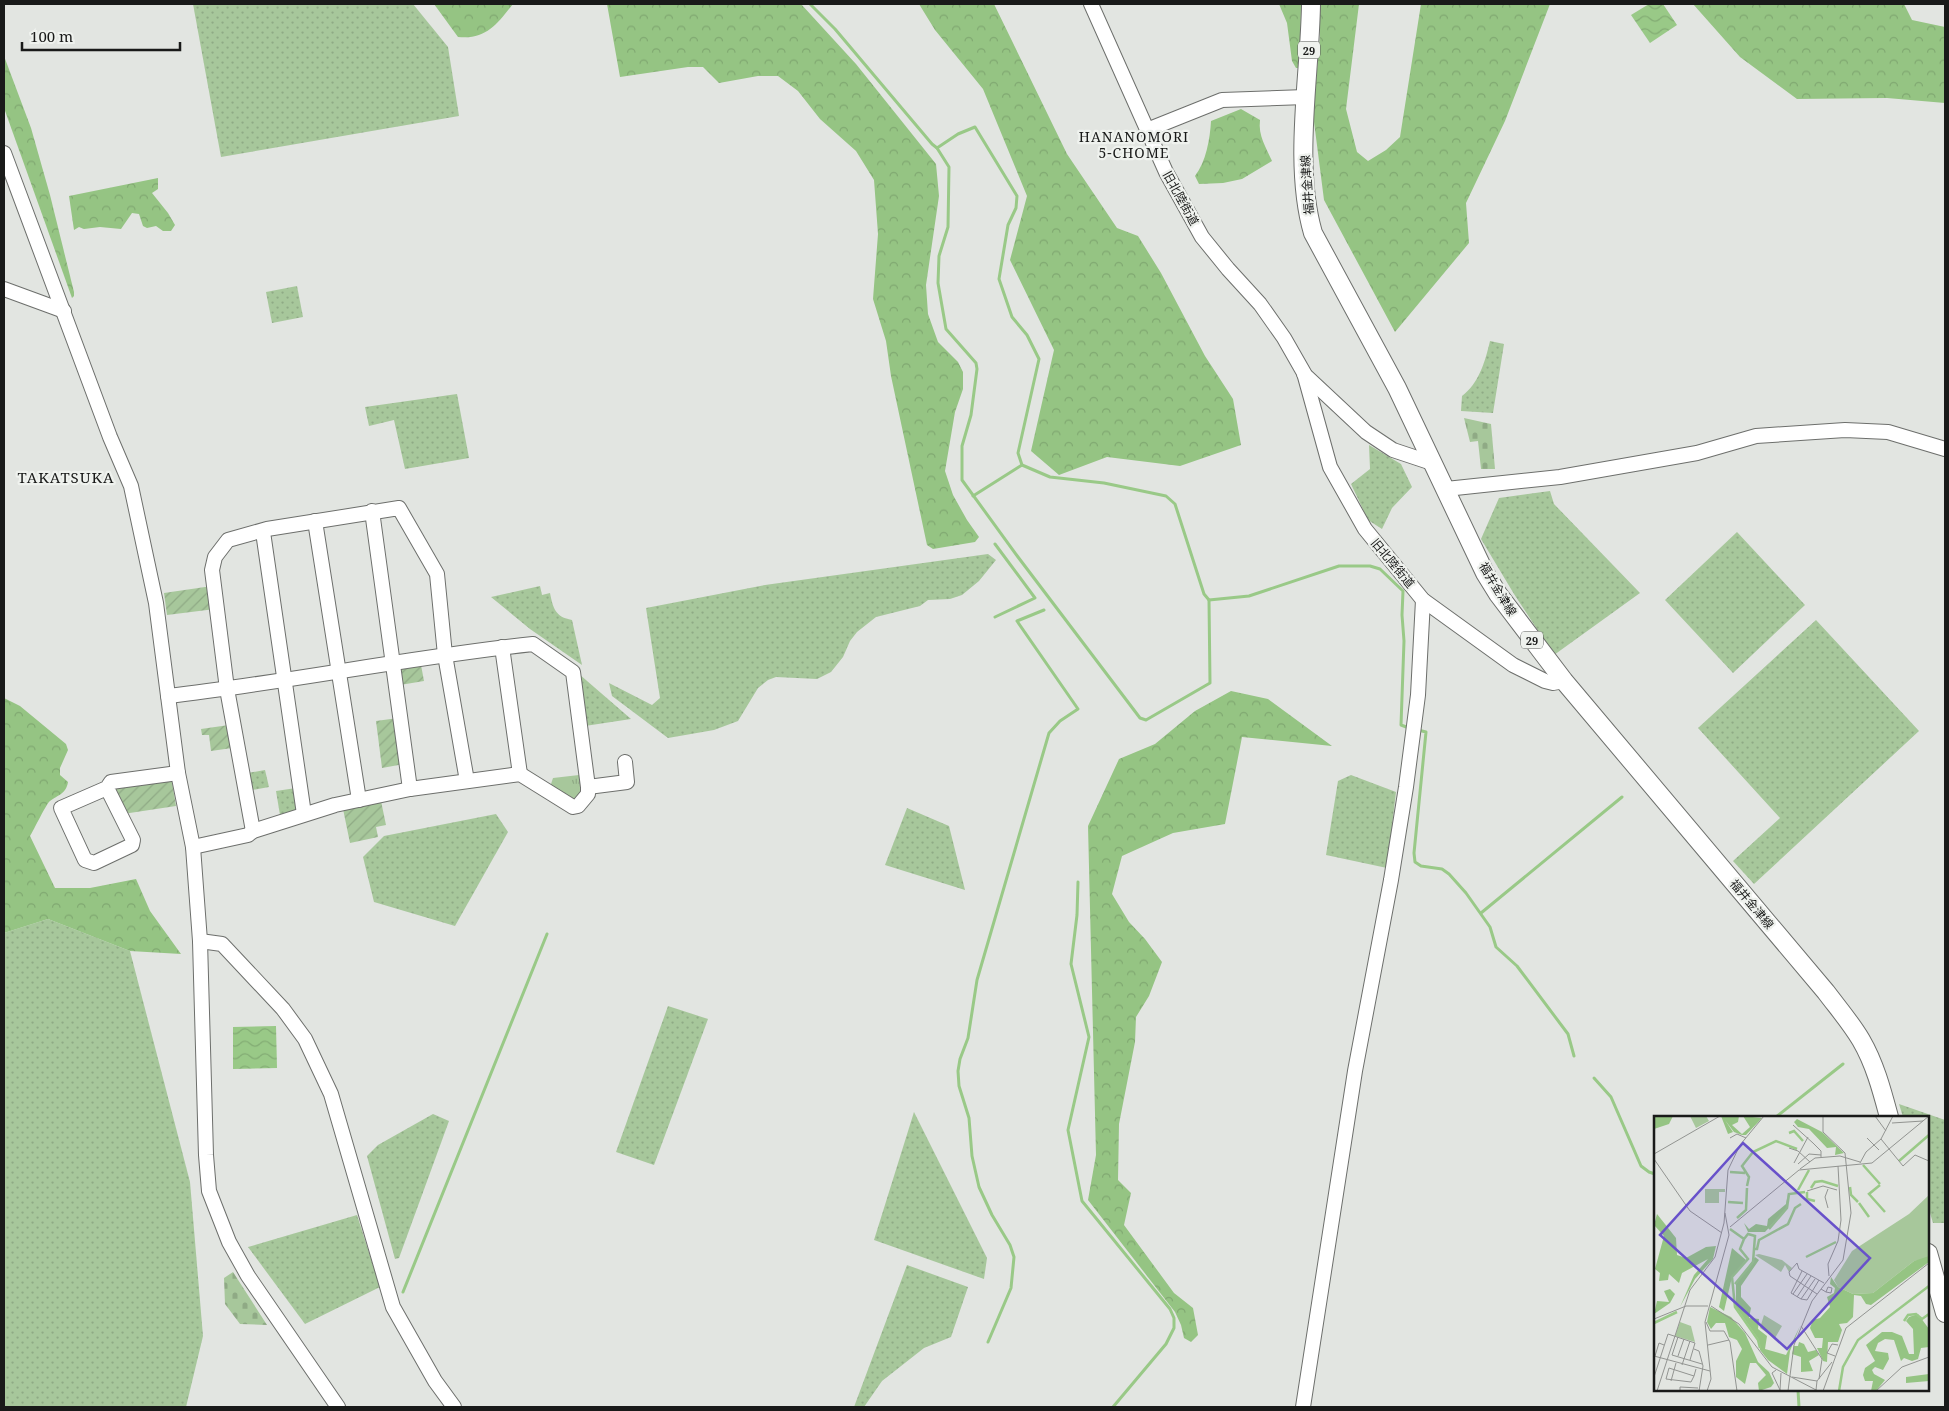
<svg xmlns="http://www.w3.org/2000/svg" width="1949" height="1411" font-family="'Noto Serif','Noto Sans JP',serif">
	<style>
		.grass { fill: url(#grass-dots) }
		.forest { fill: url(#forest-crowns) }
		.cemetery { fill: url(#cemetery-stones) }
		.park { fill: url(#park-tufts) }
		.garden { fill: url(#garden-furrows) }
		.water { fill: url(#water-waves) }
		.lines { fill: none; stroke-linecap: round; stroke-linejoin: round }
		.stream { stroke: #99c987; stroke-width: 3 }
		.minor-casing { stroke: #6d6f6c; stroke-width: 16 }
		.major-casing { stroke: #6d6f6c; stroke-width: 20 }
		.minor { stroke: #fff; stroke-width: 14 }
		.major { stroke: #fff; stroke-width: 18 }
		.labels { text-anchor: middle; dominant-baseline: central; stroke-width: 4.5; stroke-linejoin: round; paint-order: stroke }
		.shield { fill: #eff2ee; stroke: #595b59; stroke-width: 1 }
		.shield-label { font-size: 11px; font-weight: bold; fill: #191a19 }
		.street-label { font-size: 12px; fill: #191a19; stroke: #eff2ee }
		.neighbourhood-label { font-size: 14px; letter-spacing: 1px; fill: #191a19; stroke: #eff2ee }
		.quarter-label { font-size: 15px; letter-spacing: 1px; fill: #191a19; stroke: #eff2ee }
		.inset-river { fill: none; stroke: #99c987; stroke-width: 2.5 }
		.inset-road { fill: none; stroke: #929491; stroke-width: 1 }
		.view { fill: #6851ca; fill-opacity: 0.15; stroke: #6851ca; stroke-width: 2.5 }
		.inset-edge { fill: none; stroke: #191a19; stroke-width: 2.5 }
	</style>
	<defs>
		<pattern id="grass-dots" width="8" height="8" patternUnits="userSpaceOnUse" patternTransform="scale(1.25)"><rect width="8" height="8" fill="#a7c79b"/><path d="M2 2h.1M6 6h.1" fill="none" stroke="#8faa85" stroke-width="1.8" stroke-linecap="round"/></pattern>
		<pattern id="forest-crowns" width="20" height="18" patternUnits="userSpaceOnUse" patternTransform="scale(1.25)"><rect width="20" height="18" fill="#95c483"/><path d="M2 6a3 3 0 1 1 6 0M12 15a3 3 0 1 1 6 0" fill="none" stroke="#80a871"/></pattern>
		<pattern id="cemetery-stones" width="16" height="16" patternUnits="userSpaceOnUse" patternTransform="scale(1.25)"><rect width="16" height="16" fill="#a7c79b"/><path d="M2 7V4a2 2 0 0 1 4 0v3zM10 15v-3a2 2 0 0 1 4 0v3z" fill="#8faa85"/></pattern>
		<pattern id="park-tufts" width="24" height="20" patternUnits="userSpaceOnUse" patternTransform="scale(1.25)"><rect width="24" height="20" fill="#a7c79b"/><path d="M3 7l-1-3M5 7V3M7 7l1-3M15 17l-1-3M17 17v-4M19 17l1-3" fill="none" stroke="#8faa85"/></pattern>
		<pattern id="garden-furrows" width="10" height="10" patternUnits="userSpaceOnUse" patternTransform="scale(1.25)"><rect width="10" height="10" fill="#a7c79b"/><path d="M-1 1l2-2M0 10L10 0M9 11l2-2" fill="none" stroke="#8faa85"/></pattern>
		<pattern id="water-waves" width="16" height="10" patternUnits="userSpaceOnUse" patternTransform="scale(1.25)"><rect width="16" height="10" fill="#99c987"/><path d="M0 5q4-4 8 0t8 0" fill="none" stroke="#83ac74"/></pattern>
	</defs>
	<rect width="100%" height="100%" fill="#e2e5e1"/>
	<g class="grass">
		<path d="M193,4H413L448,47L459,116L221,157Z"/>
		<path d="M297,286L303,317L272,323L266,292Z"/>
		<path d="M1490,341L1504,344L1493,413L1461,411L1462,396C1479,383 1485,362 1490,341Z"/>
		<path d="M457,394L469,458L405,469L394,420L369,426L365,407Z"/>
		<path d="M1369,445L1401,464L1412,487L1392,508L1382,529L1368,520L1351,484L1370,469Z"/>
		<path d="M1550,491L1554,504L1640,593L1554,655L1514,594L1481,539L1499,498Z"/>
		<path d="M1737,532L1805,605L1733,673L1665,600Z"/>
		<path d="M988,554L996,560L979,581L962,595L950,599L928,600L920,606L876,617L857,632L850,641L843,657L831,672L817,679L776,677L768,680L758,688L738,721L714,730L668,738L612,696L609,683L652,705L660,698L646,608L765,585Z"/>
		<path d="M540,586L542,595L550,593C553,608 555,617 572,620L582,665L530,629L491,597Z"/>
		<path d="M1816,620L1919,731L1754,884L1733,861L1780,818L1698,728Z"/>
		<path d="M579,674L631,719L585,726Z"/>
		<path d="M265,770L269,787L252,790L248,773Z"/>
		<path d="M1351,775L1396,792L1387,868L1326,855L1338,781Z"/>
		<path d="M296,788L299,807L294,812L280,815L276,791Z"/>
		<path d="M907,808L949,826L965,890L885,865Z"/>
		<path d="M496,814L508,832L455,926L374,902L363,857L384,836Z"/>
		<path d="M48,919L130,951L190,1182L203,1336L186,1407H4V933Z"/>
		<path d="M668,1006L708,1019L654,1165L616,1152Z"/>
		<path d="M1899,1104L1945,1120V1223H1933L1928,1206V1117H1903Z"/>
		<path d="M914,1112L987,1258L984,1279L874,1240Z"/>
		<path d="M433,1114L449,1121L399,1258L395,1259L367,1156L378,1145Z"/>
		<path d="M357,1215L380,1287L305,1324L248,1247Z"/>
		<path d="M907,1265L968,1287L951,1337L924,1348L882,1381L864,1407H854Z"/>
	</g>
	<g class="forest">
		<path d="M434,4H513C497,24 486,40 458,37Z"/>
		<path d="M607,4H801L856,64L936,164L939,196L926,285L928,314L938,342L958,362L963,372V389L955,412L945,471L953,495L967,520L979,537L975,542L933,549L927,545L891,376L886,341L873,299L878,234L874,180L856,151L820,119L798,91L778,76H758L719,83L703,67H688L620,77Z"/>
		<path d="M919,4H994L1067,154L1117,228L1138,236L1161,273L1205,356L1233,399L1241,445L1180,466L1107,457L1059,475L1031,451L1054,350L1010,260L1027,196L983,89L935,30Z"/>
		<path d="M1279,4H1301L1300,68H1296L1292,61L1287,23Z"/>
		<path d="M1319,4H1359L1346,109L1357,152L1368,161L1386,150L1400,137L1421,4H1550L1505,121L1466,203L1469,243L1395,332L1324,200L1313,114L1320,37Z"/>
		<path d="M1693,4H1904L1912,20L1945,27V103L1887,98L1797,99L1740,57Z"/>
		<path d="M4,56L31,128L50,195L74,292V296L72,298L4,108Z"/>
		<path d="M1241,109L1260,120C1258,136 1266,147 1272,161L1242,179L1223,183L1199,184L1195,176C1206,162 1210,139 1211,121Z"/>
		<path d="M158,178V189L152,193L168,213L175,225L171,231H163L156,226L147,228L143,226L139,214L132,213L121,229L100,227L84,229L79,227L74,230L69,196Z"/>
		<path d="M1231,691L1268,699L1332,746L1242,737L1225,824L1173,833L1122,856L1112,894L1129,922L1145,939L1162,962L1149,996L1136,1017L1135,1042L1119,1124L1118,1180L1131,1193L1124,1225L1174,1293L1193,1308L1198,1335L1191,1342L1184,1338L1181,1325L1175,1312L1088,1200L1096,1155L1088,826L1119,759L1155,744L1195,711Z"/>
		<path d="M4,698L20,706L66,744L68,750L60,768V775L68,782C66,794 58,795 50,801C46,804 34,830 30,836L55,888H90L136,879L150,911L181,954L130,951L48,919L4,933Z"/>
	</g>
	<g class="cemetery">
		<path d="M1464,418L1491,424L1495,469H1481L1478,441L1470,442Z"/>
		<path d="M233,1272L267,1325L240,1324L225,1304L224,1278Z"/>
	</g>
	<path class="park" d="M579,775L581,794L575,800L550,787L553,778Z"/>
	<g class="garden">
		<path d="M212,586L215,609L167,615L164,593Z"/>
		<path d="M421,665L424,681L400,685L399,672L402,668Z"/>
		<path d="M398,718L404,764L382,768L376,721Z"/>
		<path d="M229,725L232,748L211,751L209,735H202L201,729Z"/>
		<path d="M169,778L172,782L176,806L123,814L112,793L118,785Z"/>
		<path d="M381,801L386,825L376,827L378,837L350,843L343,809Z"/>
	</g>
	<g class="water">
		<path d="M1649,4H1663L1677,25L1650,43L1631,15Z"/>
		<path d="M276,1026L277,1068L233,1069V1027Z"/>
	</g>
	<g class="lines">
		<g class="stream">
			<path d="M810,4L835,29L932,144L937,148L958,134L975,127L1017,196L1016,208L1008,225L999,279L1012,317L1027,335L1039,359L1018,453L1022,465L1050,477L1104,483L1166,496L1175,504L1204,594L1209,600L1249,596L1339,566H1370L1380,569L1403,591L1402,615L1404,641L1401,725L1409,728"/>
			<path d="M937,148L949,167L948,227L939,256L938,283L946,329L976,363L977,369L971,415L962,446V480L1018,557L1140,718L1146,720L1210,683L1209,600"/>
			<path d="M973,496L1022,465"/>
			<path d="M995,544L1035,598L995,617"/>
			<path d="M1418,730L1426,732L1414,853L1415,862L1421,866L1442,869L1449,874L1466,893L1490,927L1496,947L1517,966L1568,1034L1574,1056"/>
			<path d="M1078,882L1077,915L1071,964L1089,1037L1068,1130L1082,1201L1170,1309L1174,1318V1328L1166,1344L1113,1407"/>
			<path d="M1481,913L1622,797"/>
			<path d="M1594,1078L1611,1097L1641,1166L1649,1172L1655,1174"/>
			<path d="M1776,1117L1843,1064"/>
			<path d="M403,1292L547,934"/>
			<path d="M988,1342L1011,1288L1014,1257L1010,1245L992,1215L979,1187L972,1156L969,1118L959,1086L958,1071L960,1059L968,1038L977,980L1049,733L1060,721L1078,709L1017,621L1044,610"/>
			<path d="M1798,1390L1799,1407"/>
		</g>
		<defs>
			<g id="minor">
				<path d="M1091,4L1166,172L1202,237L1228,269L1260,304L1284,338L1304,373L1330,467L1365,529L1423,600L1513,665L1545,681L1553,683L1564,681"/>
				<path d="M1147,130L1222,100L1306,97"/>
				<path d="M4,153L110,437L131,486L156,603L178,773L193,847L200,941L206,1155L209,1191L229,1242L248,1276L338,1407"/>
				<path d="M4,289L64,311"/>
				<path d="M1304,374L1366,432L1393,450L1432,463"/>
				<path d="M1446,489L1560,477L1697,453L1756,436L1845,430L1888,432L1945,449"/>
				<path d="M372,511L410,789"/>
				<path d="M315,521L359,800"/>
				<path d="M263,532L304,814"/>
				<path d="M502,647L520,774"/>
				<path d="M168,696C290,682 411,657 533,644L573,672L588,787V794L578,806L573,807L520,774L410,789L335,805L253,831L248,835L193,847"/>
				<path d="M588,787L627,782L625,762"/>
				<path d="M107,788L133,840L132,845L94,863L85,860L61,808L107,788L111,782L178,773"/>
				<path d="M253,831L227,689L212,570L215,557L228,540L267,529L399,508L437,574L445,655L467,781"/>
				<path d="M200,941L222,944L283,1009L305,1039L331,1094L393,1307L435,1381L454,1407"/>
				<path d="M1303,1407L1355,1071L1391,880L1406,787L1418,695L1423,600"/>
			</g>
			<g id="major">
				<path d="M1311,4C1310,76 1293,164 1313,233L1397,388L1485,573L1498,594L1564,681L1826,992C1838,1008 1851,1023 1861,1040C1875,1064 1882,1091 1889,1117"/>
				<path d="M1928,1253L1945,1313"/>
			</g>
		</defs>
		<use href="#minor" class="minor-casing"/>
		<use href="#major" class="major-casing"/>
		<use href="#minor" class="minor"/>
		<use href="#major" class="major"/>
	</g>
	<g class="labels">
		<g class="shield">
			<rect x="1298" y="41.5" width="22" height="17" rx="4"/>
			<rect x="1521" y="631.5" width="22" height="17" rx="4"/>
		</g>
		<g class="shield-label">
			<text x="1309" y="50">29</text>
			<text x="1532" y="640">29</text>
		</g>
		<g class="street-label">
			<text transform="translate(1307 185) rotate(-94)">福井金津線</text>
			<text transform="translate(1181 198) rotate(61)">旧北陸街道</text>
			<text transform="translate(1393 563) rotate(50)">旧北陸街道</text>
			<text transform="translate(1498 589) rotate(59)">福井金津線</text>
			<text transform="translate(1752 904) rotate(50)">福井金津線</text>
		</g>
		<g class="neighbourhood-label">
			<text x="1134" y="136">HANANOMORI<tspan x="1134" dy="16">5-CHOME</tspan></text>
		</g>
		<g class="quarter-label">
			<text x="66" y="477">TAKATSUKA</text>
		</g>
	</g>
	<g transform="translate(1654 1116)">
		<rect width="275" height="275" fill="#e2e5e1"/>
		<path d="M36,0H52L55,5L42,12ZM51,73H71V76H65V87H51ZM275,79L274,143L260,145L219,177L199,178L184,171L180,164L198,135L255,98ZM105,138L128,144L138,152L135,156L131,149L127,156L101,139ZM110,199L128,210L121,222L106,212ZM26,206L37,210L41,226L21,220Z" fill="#a7c79b"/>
		<path d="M19,0L15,8L0,13L1,0ZM67,0H85L84,6L78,9L88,18L96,11L89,0L108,2L92,19H88L80,16L71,4L79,16L74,18ZM143,3L168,16L190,37L181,39L182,31L173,32L155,13L144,11L140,6ZM134,76L133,92L111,116H94L90,107L95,113L102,108L113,110L114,103L132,88ZM3,98L22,122L23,139L32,142L52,131L62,130L59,143L41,163L26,191L40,159L54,143L28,157L25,167L15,158L14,164L5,165L6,157L1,153L10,120L0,109ZM78,132L92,144L78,161L70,195L65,191ZM275,140V146L217,189L212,188L207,180L200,179L199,201L193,207L185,208L188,214L184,226H174L173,246L169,245L163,232H168L169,222H161L156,212L159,204L166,202L176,191L173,181L180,177L181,172L176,168L177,161L184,171L199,178L219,177L260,145ZM101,141L105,144L87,170V181L97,192L95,202L105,203L104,213L113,220L111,233L132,239L146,210L136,235L133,258L114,244L106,234L105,224L82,191V168ZM16,173L21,178L16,187L0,198L3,185L15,186L10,175ZM56,191L77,201L91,217L104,246L115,256L120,267L117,271L105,275L104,267L112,259L102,247H96L91,268L82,261V245L88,233L83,224L75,221L71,207H62L57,213L53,206ZM264,198L275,213V231L267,232L264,243L258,245L250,242L247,245L240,224L231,223L224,227L221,235L234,237L235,243L229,254L221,251L218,254L220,258L231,264L222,275H217L219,265H211L209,259L211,252L221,245L212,229L228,216H238L248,220L255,238H260L259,213L252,205L255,201ZM145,226L150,228L154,236L162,234L165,239L155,245L159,255L147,256V241L138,238L140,230H144ZM275,258V265L252,267V261Z" fill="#95c483"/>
		<path class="inset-river" d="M135,17L140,15L149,25M245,45L275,19M209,49L226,68M76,56L91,57M226,69L215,78L231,96M93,70L95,61L88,50L99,36L122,25L143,33M196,71L197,79L204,86M157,72L161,66L168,65L184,70M144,74L155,54M153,76V83L161,85M74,86L89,87M205,87L215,101M83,102L92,94L93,72M76,113L90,123L86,133L94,143L78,161L81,191L104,224L106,232M115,113L133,92L135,78L151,76M101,133H103L105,124L134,108L141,92L147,88M152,141L182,126M81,168L99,146L101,120L94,118L90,123M250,205L254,199L262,198L268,203L275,198M0,207L23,196M185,275L189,251L204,224L275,170"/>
		<path class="inset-road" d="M221,0L232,15M238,7L269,5M139,9L159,27L167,35V41M76,22L83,18L92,22M213,22L225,34M227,23L249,50L261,39L275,45M135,32L144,35L156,46M0,38L66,0M0,43L36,95L68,117M140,47L154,21M206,47L212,36L227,23L239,0M144,48L155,38L167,39M146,53L161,42L186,40L206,46M153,75L169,70L183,74M174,92L171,81L174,73M76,111L145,54L218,47L275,0M148,155L137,177L147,183L153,184L165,164M175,160L174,148L184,125L187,104L184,50M167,173L172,176L177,177L178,172L174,171L172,176M139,178L153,158M163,178L136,160L135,156L143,147L145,153L170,167M143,181L157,160M147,183L161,163M57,190L85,208L118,251L164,275M0,203L32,190H54M52,206L56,215H70L76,226L83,275M147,210L168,243L165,263M24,221L18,239L48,248M54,229L75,224M40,233L45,235L49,250L45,275M0,240L56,255M1,240L5,227L10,229M24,240L30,223M181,240L173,237L178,228L184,229M28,249L36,225M122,254L118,257L126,274M40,260L15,252L12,263L37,266L40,260L42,253M0,261L14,218L41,227L36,244M138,261L163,265M17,265L22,247M126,274L127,257M162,274L163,265L178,246M3,275L36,174L61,141L70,107L74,54L86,29L110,0M26,275V271L44,272M53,275L57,263L51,206L75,119L71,97M134,275L140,229L158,185L189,144L197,97L191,37L169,16V0M169,275L192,212L275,147M222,275L248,251L275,241"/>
		<path class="view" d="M89,27L216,142L133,233L6,119Z"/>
		<rect width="275" height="275" class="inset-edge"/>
	</g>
	<rect width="1949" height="1411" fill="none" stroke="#191a19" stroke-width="10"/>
	<path d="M22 42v8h158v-8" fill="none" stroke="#191a19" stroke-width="2.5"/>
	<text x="30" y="42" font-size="15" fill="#191a19" stroke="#eff2ee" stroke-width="4" paint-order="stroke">100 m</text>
</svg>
